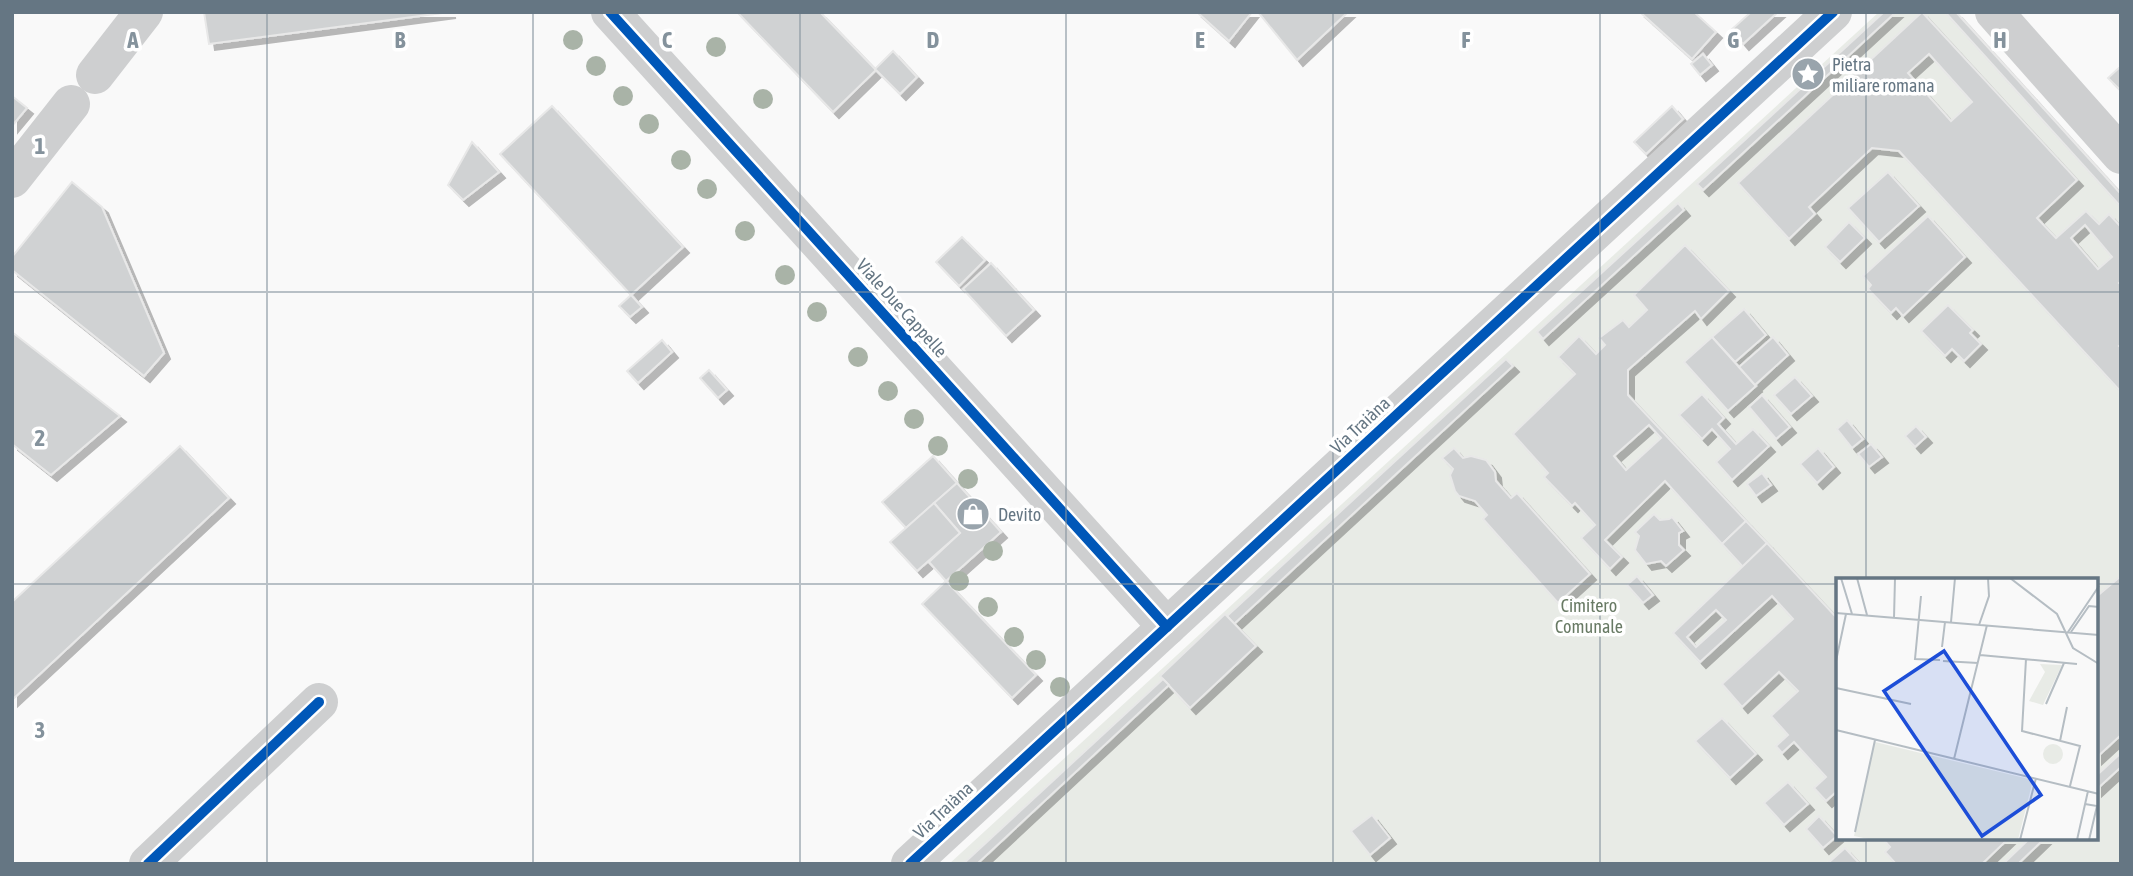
<svg xmlns="http://www.w3.org/2000/svg" width="2133" height="876" font-family="'Asap Condensed',sans-serif">
	<style>
		.green { fill: #e8ebe6; fill-rule: evenodd }
		.building { fill: #d0d2d3; stroke: #e8e8e8; stroke-width: 2; fill-rule: evenodd; filter: url(#shadow) }
		.lines { fill: none; stroke-linecap: round; stroke-linejoin: round }
		.minor { stroke: #cecfd0; stroke-width: 38 }
		.cycleway-casing { stroke: #fff; stroke-width: 15 }
		.cycleway { stroke: #0057b8; stroke-width: 10 }
		.tree { fill: #a9b3a7 }
		.grid { fill: none; stroke: #84929c; stroke-width: 2; stroke-opacity: 0.55 }
		.labels { text-anchor: middle; dominant-baseline: central; stroke-width: 7; stroke-linejoin: round; paint-order: stroke }
		.poi-label { font-size: 18px; fill: #657683; stroke: #fff; text-anchor: start }
		.street-label { font-size: 18px; fill: #657683; stroke: #fff }
		.park-label { font-size: 18px; fill: #687a64; stroke: #fff }
		.inset-road { fill: none; stroke: #b5bdc3; stroke-width: 2 }
		.view { fill: #1d4ed8; fill-opacity: 0.15; stroke: #1d4ed8; stroke-width: 3.5 }
		.inset-edge { fill: none; stroke: #657683; stroke-width: 3.5 }
		.grid-label { font-size: 23px; text-anchor: middle; font-weight: bold; fill: #84929c; stroke: #fff; stroke-width: 7; stroke-linejoin: round; paint-order: stroke }
	</style>
	<defs>
		<filter id="shadow"><feDropShadow dx="6" dy="6" stdDeviation="0" flood-color="#0004"/></filter>
	</defs>
	<rect width="100%" height="100%" fill="#f9f9f9"/>
	<path class="green" d="M1879,12H1952L2121,202V864H949ZM1837,580H2096V839H1837Z"/>
	<g class="building">
		<path d="M204,12H450L209,44Z"/>
		<path d="M737,12H820L876,70L833,112Z"/>
		<path d="M1197,12H1252L1229,41Z"/>
		<path d="M1258,12H1348L1297,60Z"/>
		<path d="M1640,12H1694L1716,32L1692,59Z"/>
		<path d="M1751,12H1778L1743,44L1731,30Z"/>
		<path d="M1884,12H1896L1703,190L1697,184Z"/>
		<path d="M1922,12L2077,180L2037,218L2056,238L2086,211L2099,224L2109,214L2121,227V281L2119,283L2121,285V344L2119,346L2121,348V392L1899,151L1872,148L1809,207L1815,214L1789,239L1738,183ZM1929,54L1972,102L1951,121L1908,73ZM2085,225L2112,257L2098,269L2071,238Z"/>
		<path d="M1945,12H1956L2121,194V207Z"/>
		<path d="M893,51L917,77L900,94L875,69Z"/>
		<path d="M1703,54L1712,65L1700,75L1691,64Z"/>
		<path d="M2121,66V91L2108,78Z"/>
		<path d="M12,96L27,108L12,126Z"/>
		<path d="M552,106L683,247L631,295L500,154Z"/>
		<path d="M1672,106L1683,119L1646,154L1634,142Z"/>
		<path d="M472,142L499,172L463,200L448,185Z"/>
		<path d="M1888,172L1919,206L1879,242L1848,208Z"/>
		<path d="M72,182L102,207L164,353L144,376L12,270V257Z"/>
		<path d="M1678,203L1684,210L1543,339L1537,332Z"/>
		<path d="M1928,216L1965,257L1903,316L1896,308L1891,313L1868,289L1871,285L1863,276Z"/>
		<path d="M1849,222L1865,238L1840,262L1825,247Z"/>
		<path d="M962,237L985,260L959,286L936,262Z"/>
		<path d="M1685,245L1729,291L1701,319L1695,311L1628,370V395L1746,521L1722,544L1665,481L1605,540L1622,557L1610,569L1581,538L1595,525L1575,503L1572,506L1544,477L1548,473L1513,434L1575,374L1558,357L1579,336L1596,354L1605,345L1599,338L1623,320L1629,327L1647,310L1634,295ZM1649,425L1661,438L1626,470L1614,456Z"/>
		<path d="M991,263L1034,310L1006,336L963,289Z"/>
		<path d="M631,295L642,307L630,317L619,306Z"/>
		<path d="M1948,305L1973,330L1970,333L1981,344L1964,361L1952,349L1945,356L1921,331Z"/>
		<path d="M1744,309L1766,335L1735,362L1712,337Z"/>
		<path d="M12,332L120,416L51,475L12,444Z"/>
		<path d="M1712,337L1756,386L1728,411L1684,362Z"/>
		<path d="M1773,337L1788,355L1755,385L1739,367Z"/>
		<path d="M662,340L672,352L638,383L627,371Z"/>
		<path d="M1506,359L1513,366L1234,624L1227,616Z"/>
		<path d="M709,370L727,390L718,398L700,378Z"/>
		<path d="M1795,377L1812,396L1791,414L1774,395Z"/>
		<path d="M1702,394L1724,418L1718,424L1736,444L1753,429L1769,446L1732,480L1716,462L1730,449L1712,429L1702,439L1679,415Z"/>
		<path d="M1762,395L1790,427L1776,439L1749,407Z"/>
		<path d="M1847,420L1863,439L1852,448L1837,429Z"/>
		<path d="M1916,426L1926,437L1915,447L1905,436Z"/>
		<path d="M1871,444L1882,457L1869,467L1858,454Z"/>
		<path d="M180,446L229,498L12,700V602Z"/>
		<path d="M1454,448L1463,458L1471,456L1486,460L1495,472L1496,481L1511,498L1517,493L1590,574L1558,603L1483,519L1487,515L1475,501L1459,496L1455,491L1450,475L1453,469L1442,458Z"/>
		<path d="M1818,448L1834,467L1817,483L1800,464Z"/>
		<path d="M933,456L957,483L906,528L882,502Z"/>
		<path d="M1762,473L1771,485L1756,496L1747,484Z"/>
		<path d="M957,483L1001,532L946,581L929,562L960,533L934,503Z"/>
		<path d="M934,503L960,533L917,571L890,542Z"/>
		<path d="M1654,514L1660,520L1669,519L1672,517L1683,531L1679,533V545L1684,550L1666,566L1661,561L1646,564L1635,550L1639,536L1635,532Z"/>
		<path d="M1746,521L1767,543L1743,567L1722,544Z"/>
		<path d="M1767,543L1837,618V791L1826,801L1814,788L1826,777L1794,742L1782,753L1776,746L1788,735L1771,716L1798,691L1779,672L1742,707L1722,684L1793,619L1772,596L1700,662L1673,633ZM1716,610L1726,620L1696,647L1687,637Z"/>
		<path d="M1637,576L1653,595L1643,603L1627,585Z"/>
		<path d="M2121,576V735L2096,758V597Z"/>
		<path d="M946,581L1036,675L1012,698L922,604Z"/>
		<path d="M1225,614L1256,646L1190,708L1160,676Z"/>
		<path d="M1163,679L1169,685L977,864H963Z"/>
		<path d="M1722,718L1756,754L1730,778L1695,741Z"/>
		<path d="M2121,753V767L2096,790V776Z"/>
		<path d="M1788,782L1808,804L1784,825L1764,803Z"/>
		<path d="M1372,815L1390,838L1370,855L1351,831Z"/>
		<path d="M1819,816L1837,836L1823,848L1806,829Z"/>
		<path d="M1883,839H2008L1982,864H1896L1885,852L1890,847Z"/>
		<path d="M2029,839H2044L2018,864H2003Z"/>
		<path d="M1845,848L1860,864H1827Z"/>
	</g>
	<g class="lines">
		<g class="minor">
			<path d="M610,12L1167,627"/>
			<path d="M1994,12L2121,155"/>
			<path d="M95,75L144,12"/>
			<path d="M12,179L71,104"/>
			<path d="M148,864L319,702"/>
			<path d="M910,864L1833,12"/>
		</g>
		<defs>
			<g id="cycleway">
				<path d="M610,12L1167,627"/>
				<path d="M148,864L319,702"/>
				<path d="M910,864L1833,12"/>
			</g>
		</defs>
		<use href="#cycleway" class="cycleway-casing"/>
		<use href="#cycleway" class="cycleway"/>
	</g>
	<g class="tree">
		<circle cx="573" cy="40" r="10"/>
		<circle cx="716" cy="47" r="10"/>
		<circle cx="596" cy="66" r="10"/>
		<circle cx="623" cy="96" r="10"/>
		<circle cx="763" cy="99" r="10"/>
		<circle cx="649" cy="124" r="10"/>
		<circle cx="681" cy="160" r="10"/>
		<circle cx="707" cy="189" r="10"/>
		<circle cx="745" cy="231" r="10"/>
		<circle cx="785" cy="275" r="10"/>
		<circle cx="817" cy="312" r="10"/>
		<circle cx="858" cy="357" r="10"/>
		<circle cx="888" cy="391" r="10"/>
		<circle cx="914" cy="419" r="10"/>
		<circle cx="938" cy="446" r="10"/>
		<circle cx="968" cy="479" r="10"/>
		<circle cx="993" cy="551" r="10"/>
		<circle cx="959" cy="581" r="10"/>
		<circle cx="988" cy="607" r="10"/>
		<circle cx="1014" cy="637" r="10"/>
		<circle cx="1036" cy="660" r="10"/>
		<circle cx="1060" cy="687" r="10"/>
	</g>
	<path class="grid" d="M267,12V864M533,12V864M800,12V864M1066,12V864M1333,12V864M1600,12V864M1866,12V580M12,292H2121M12,584H1837M2096,584H2121M1866,839V864"/>
	<defs>
		<symbol id="sight-disc" viewBox="-11 -11 22 22"><circle r="9.5" fill="#99a4ac" stroke="#fff"/><path d="M0-6L1.8-2.2L6-1.7L2.9 1.2L3.7 5.4L0 3.3L-3.7 5.4L-2.9 1.2L-6-1.7L-1.8-2.2Z" fill="#fff"/></symbol>
		<symbol id="shop-disc" viewBox="-11 -11 22 22"><circle r="9.5" fill="#99a4ac" stroke="#fff"/><path d="M-5-2.5h2.3a2.7 3.5 0 0 1 5.4 0H5L5.5 6h-11ZM-1.5-2.5h3a1.5 2.3 0 0 0-3 0Z" fill="#fff"/></symbol>
	</defs>
	<g fill-rule="evenodd">
		<use href="#sight-disc" x="1789" y="55" width="38" height="38"/>
		<use href="#shop-disc" x="954" y="495" width="38" height="38"/>
	</g>
	<g class="labels">
		<g class="poi-label">
			<text x="1832" y="64">Pietra<tspan x="1832" dy="21">miliare romana</tspan></text>
			<text x="998" y="514">Devito</text>
		</g>
		<g class="street-label">
			<text transform="translate(902 308) rotate(48)">Viale Due Cappelle</text>
			<text transform="translate(1360 425) rotate(-43)">Via Traiàna</text>
			<text transform="translate(943 810) rotate(-43)">Via Traiàna</text>
		</g>
		<g class="park-label">
			<text x="1589" y="605">Cimitero<tspan x="1589" dy="21">Comunale</tspan></text>
		</g>
	</g>
	<g transform="translate(1836 578)">
		<rect width="262" height="262" fill="#f9f9f9"/>
		<path d="M204,86L226,87L207,127L193,123L209,94ZM39,164L197,202L182,262H37L18,258ZM207 176a10 10 0 1 1 20 0a10 10 0 1 1-20 0Z" fill="#e8ebe6"/>
		<path class="inset-road" d="M5,0L16,36M21,0L31,37M174,0L221,36L237,70L263,86M85,18L79,81L104,82M0,35L263,57M58,40L59,0M115,44L119,0M143,47L153,18L152,0M232,54L263,8M235,54L253,28L263,29M106,69L109,44M144,77L241,86M190,81L186,153L244,168L234,208M0,83L10,36M107,83L142,85M0,110L75,126M210,126L228,85M0,152L263,216M224,163L231,129M118,181L151,47M249,226L261,228L253,262M19,254L39,162M184,262L200,200M241,262L252,213"/>
		<path class="view" d="M108,73L205,217L146,258L48,113Z"/>
		<rect width="262" height="262" class="inset-edge"/>
	</g>
	<g class="grid-label">
		<text x="133" y="48">A</text>
		<text x="400" y="48">B</text>
		<text x="667" y="48">C</text>
		<text x="933" y="48">D</text>
		<text x="1200" y="48">E</text>
		<text x="1466" y="48">F</text>
		<text x="1733" y="48">G</text>
		<text x="2000" y="48">H</text>
		<text x="40" y="154">1</text>
		<text x="40" y="446">2</text>
		<text x="40" y="738">3</text>
	</g>
	<rect width="2133" height="876" fill="none" stroke="#657683" stroke-width="28"/>
</svg>
